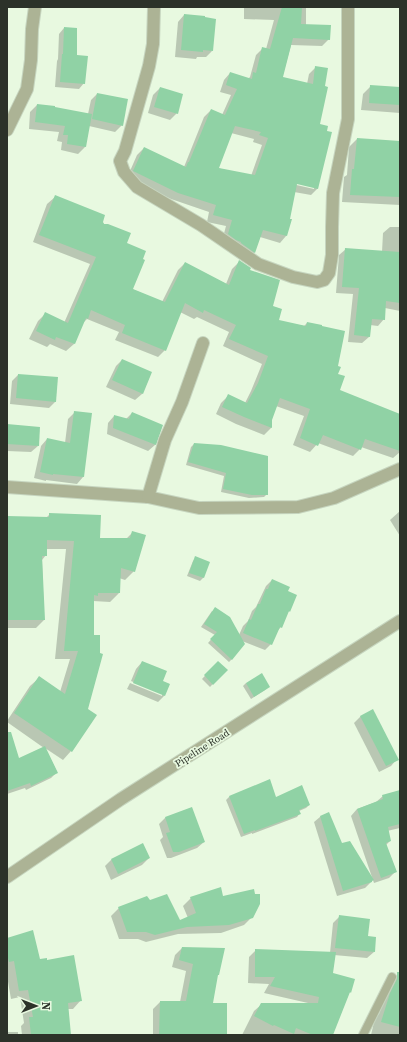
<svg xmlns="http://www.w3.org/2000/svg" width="407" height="1042" font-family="'Source Serif 4',serif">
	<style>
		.shadow { fill: #0003; fill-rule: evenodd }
		.building { fill: #90d2a5; fill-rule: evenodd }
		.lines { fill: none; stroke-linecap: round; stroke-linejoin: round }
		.service-casing { stroke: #c6d5bf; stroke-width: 10 }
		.minor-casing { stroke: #c6d5bf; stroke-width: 14 }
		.tertiary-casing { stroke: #c6d5bf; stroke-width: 14 }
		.service { stroke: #acb395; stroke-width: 8 }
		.minor { stroke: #acb395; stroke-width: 12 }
		.tertiary { stroke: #acb395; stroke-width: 12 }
		.labels { text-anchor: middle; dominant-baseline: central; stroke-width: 3.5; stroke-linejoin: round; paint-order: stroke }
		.street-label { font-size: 10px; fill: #2c3229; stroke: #e8f9e0 }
	</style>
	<rect width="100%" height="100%" fill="#e8f9e0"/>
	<g class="shadow">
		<path d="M244,7H306V25L329,39L322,46L291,45L282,78L307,84L309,74L316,67L319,125L318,188L311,195L294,192L286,236L280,243L260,237L254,253L248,259L222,241L226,226L207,222L209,212L171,199L127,178L137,155L144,148L184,167L204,117L211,110L222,115L231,95L220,92L224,80L230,73L248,79L250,77L256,55L263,48L266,49L274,20L244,19ZM231,133L254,139L253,142L262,145L251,176L217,168ZM292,182L314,187V189L292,184Z"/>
		<path d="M184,15L212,51L206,57H197L196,59L175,57L178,22Z"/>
		<path d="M64,28L76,56L84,83L79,89L55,87L57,61L58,59L59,34Z"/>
		<path d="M371,86L400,88V113L361,110L363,94Z"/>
		<path d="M160,88L177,113L170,120L148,113L153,95Z"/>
		<path d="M97,94L122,125L115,132L89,126L85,147L78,154L61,150L62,142L57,141L59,132L29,129L30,112L37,105L88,114L91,100Z"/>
		<path d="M357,139L400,142V205L342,202L344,177L347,175L349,147Z"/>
		<path d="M55,197L102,222L126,244L132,289L162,302L178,270L185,263L226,284L232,269L239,262L249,271L272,307L278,321L304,326L307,323L337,367L339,391L400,415V452L393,458L361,447L360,449L353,456L318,443L310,452L293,445L304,416L276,406L271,420V428L264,435L236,424L216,414L221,403L228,396L245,403L251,391L262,364L223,346L229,332L197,317L194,319L180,312L165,350L158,357L115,340L119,332L87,319L83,323L74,344L66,351L50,344L47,347L29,339L38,321L45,314L64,323L90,264L33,242L47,204Z"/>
		<path d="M390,227H400V311L385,308L384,319L378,326L370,325L369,337L362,343L348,342L353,294L336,293L339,255L346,249L382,252L383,233Z"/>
		<path d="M122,360L151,373L142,394L135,400L106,387L116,366Z"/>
		<path d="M18,375L56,401L49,408L10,404L12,381Z"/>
		<path d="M75,412L91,414L83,477L77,484L46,480V481L34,478L41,446L47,439L65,443L68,419Z"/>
		<path d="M132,413L162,426L155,445L148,451L107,434L108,423L114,416L126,419Z"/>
		<path d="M7,426L38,446L31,452L7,451Z"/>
		<path d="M194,444L267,494L264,497L249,498L221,492L224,476L186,465L191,447Z"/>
		<path d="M400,511V536L390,520Z"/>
		<path d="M50,514L99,539H126L133,532L134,571L125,580L119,578V593L110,602L93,601V636L99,654L71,751L63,760L45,748L57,772L51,778L26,790L25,788L7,794V755L18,760L44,748L7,722V721L30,686L39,678L60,692L70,659H55L66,549H46V555L42,560L44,620L36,628H7V517L46,518Z"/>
		<path d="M196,558L208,562L203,578L200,581L187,576L193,561Z"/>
		<path d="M272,580L289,611L287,613L281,627L276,632L271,644L265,650L242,641L232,659L229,662L208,643L215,635L201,627L212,611L239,635L243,626L248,621L252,611L256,607L266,586Z"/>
		<path d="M142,662L161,681L169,684L164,696L158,702L127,689L130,683L162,696V694L131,681L136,669Z"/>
		<path d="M218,662L226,670L210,687L202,679Z"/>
		<path d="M246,683L268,687L265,690L251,699L243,686Z"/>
		<path d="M361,716L397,759L391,766L379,772L354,723Z"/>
		<path d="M400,791V828L387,831L390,841L386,845L396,871L389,878L374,883L351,816L357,809L376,802L383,796Z"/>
		<path d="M229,797L275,798L309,805L306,808L299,811L300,813L297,817L252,834V833L241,837L226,800Z"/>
		<path d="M191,808L204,842L197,848L171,858H167L160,840L163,837L159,824L165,818Z"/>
		<path d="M328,813L342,845L371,882L365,888L337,896L314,822L320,817Z"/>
		<path d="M149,858L142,865L111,880L105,866L111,860Z"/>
		<path d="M222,897L252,917L244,925L221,933L178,934L146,942L138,939H119L111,916L119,908L149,901L179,921L188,918L183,906L191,898Z"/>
		<path d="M340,916L367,937L374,952L367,958L334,955L332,973L350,992L348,994L332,1035H242L254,1011L262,1004L308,1003L264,993L269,984L248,983L249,957L256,950L330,953L333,923Z"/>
		<path d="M7,939L40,960L81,1000L73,1009H68L70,1035H22L21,1026L24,1023L20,997L11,999L7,976Z"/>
		<path d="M182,948L217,976L212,1004L226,1035H153V1009L160,1002H180L186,971L172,967L175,955Z"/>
		<path d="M400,972V1035H371L375,1018L379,1014L383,1002L394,978Z"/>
		<rect x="7" y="1032" width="11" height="3"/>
	</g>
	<g class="building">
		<path d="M282,7H302L301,24L331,25L330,40L293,38L283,77L313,84L315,66L328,68L325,86L328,87L320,124L328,126L327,131L332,132L318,189L297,184L290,219H292L287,236L263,230L255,253L241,243V242L236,240L228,234L232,220L213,215L216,205L178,193L133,171L144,147L186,167L188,162H189L211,109L225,115L237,89L226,85L230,72L252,79L253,72L256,73L262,47L270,49ZM235,126L261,132L259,135L268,138L255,175L219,168Z"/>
		<path d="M184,14L205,16V17L216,19L213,51L203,50V52L181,50Z"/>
		<path d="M64,27L77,28V55L88,56L85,84L60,82L62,54H63Z"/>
		<path d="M370,85L400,87V105L369,103Z"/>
		<path d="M160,87L183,94L178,114L154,107Z"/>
		<path d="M97,93L128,99L123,126L92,119Z"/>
		<path d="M37,104L55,106V107L92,114L86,147L67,144L68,135H63L65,126L35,122Z"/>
		<path d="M357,138L400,141V197L350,195L352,169H354Z"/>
		<path d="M55,195L105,215L103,222L104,224H108L131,233L127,243L146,251L143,259L145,260L133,289L165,302L185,262L229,285L239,260L251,268L250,270L280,280L273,306L282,309L279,320L306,326L307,322L322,325V326L345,331L338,366L341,367L338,374L345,376L340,390L400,414V451L365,439L361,450L323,435L318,446L300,438L310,409L280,398L272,420V428L244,417L222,407L228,394L247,403L258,383L268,356L229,339L236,325L204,310L203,313L185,303L166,351L122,333L125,325L91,310L88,319L86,318L75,344L56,337L55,340L36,331L45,312L68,323L96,257L39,235Z"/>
		<path d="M345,248L400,252V303L386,301L385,320L372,319L370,337L354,335L359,288L342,287Z"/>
		<path d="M122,359L152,372L143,394L112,380Z"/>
		<path d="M18,374L58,377L56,402L16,398Z"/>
		<path d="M74,411L92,413L84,477L53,474V475L40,472L47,438L70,443Z"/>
		<path d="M132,412L163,425L156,445L113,428L114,415L129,419Z"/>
		<path d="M7,424L40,427L39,446L7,444Z"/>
		<path d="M194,443L221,445L268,456V495H252L223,489L226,473L188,462Z"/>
		<path d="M49,513L101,515L100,538H130L132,531L146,535L135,572L121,568L120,593H98V596L94,595V635H100V653L103,654L88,709L97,715L72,752L14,713L39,676L65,694L78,651H64L74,541L47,540V556H42L45,620H7V516L49,517Z"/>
		<path d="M195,556L210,562L204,578L189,573Z"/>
		<path d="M272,579L290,587L288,591L297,595L290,612L289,611L282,628L280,627L272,645L243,633L249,619L251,620L258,604H260L266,589H268Z"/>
		<path d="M215,607L230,617L245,644L232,660L210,639L217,632L204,624Z"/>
		<path d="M142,661L167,671L163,681L170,684L165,696L133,683Z"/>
		<path d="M218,661L228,670L213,685L204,675Z"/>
		<path d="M262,673L270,687L254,697L246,683Z"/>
		<path d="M373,709L399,760L386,766L360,716Z"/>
		<path d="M7,732H11L19,758L45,746L58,773L31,786L30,783L7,791Z"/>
		<path d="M270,779L276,797L302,785L310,805L299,810L301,814L255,831V830L244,834L229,796Z"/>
		<path d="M400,790V824L388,827L391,841L386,843L397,872L381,878L357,809L383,799L382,795Z"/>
		<path d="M192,807L205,842L179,852H173L166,833L170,832L165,817Z"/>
		<path d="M329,812L342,843L350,841L374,880L372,881V882L343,891L320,816Z"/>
		<path d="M143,843L150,858L118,874L111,859Z"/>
		<path d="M221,887L223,896L254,889L255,894H260V904L253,918L229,925L187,927L155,935L146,932H127L118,907L147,896L150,900L167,894L180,920L196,913L190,897Z"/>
		<path d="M339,915L370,919L368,936L376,937L375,952L335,948Z"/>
		<path d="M33,930L40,959L47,958V960L74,955L82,1001L68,1003L71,1035H31L29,1017H33L28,990L19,991L14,961L9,962L7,954V938Z"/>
		<path d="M182,947L225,948L219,975H218L213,1003H227V1035H159L160,1001H186L193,964L179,960Z"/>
		<path d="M255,949L336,952L333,973L355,979L351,993L350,992L333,1035H313L296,1028L294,1034L274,1025L273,1026L254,1016L261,1003H318L319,997L270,986L275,977H255Z"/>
		<path d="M397,972H400V1027L381,1022L390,993L397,979Z"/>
	</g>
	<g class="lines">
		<defs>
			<path id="service" d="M363,1035L392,977"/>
			<g id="minor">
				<path d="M154,7L153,44L149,66L125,151L120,161L124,172L137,187L201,225L258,264L293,277L317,282L324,280L329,273L332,255V227L333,193L348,119V7"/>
				<path d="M7,130L27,89L31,60L32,29L35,7"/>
				<path d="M7,487L148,497L199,508L298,507L334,498L400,469"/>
				<path d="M148,497L165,440L182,402L203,343"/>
			</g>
			<path id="tertiary" d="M7,877L121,799L400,621"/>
		</defs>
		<use href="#service" class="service-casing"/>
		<use href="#minor" class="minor-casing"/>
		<use href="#tertiary" class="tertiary-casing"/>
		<use href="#service" class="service"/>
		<use href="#minor" class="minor"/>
		<use href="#tertiary" class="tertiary"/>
	</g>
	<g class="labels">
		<g class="street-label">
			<text transform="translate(202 748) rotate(-32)">Pipeline Road</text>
		</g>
	</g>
	<rect width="407" height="1042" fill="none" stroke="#2c3229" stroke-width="16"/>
	<g transform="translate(36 1006) rotate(90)" stroke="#e8f9e0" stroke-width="3" paint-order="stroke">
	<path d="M0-3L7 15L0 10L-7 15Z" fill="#2c3229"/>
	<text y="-6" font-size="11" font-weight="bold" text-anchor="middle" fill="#2c3229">N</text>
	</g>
</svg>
